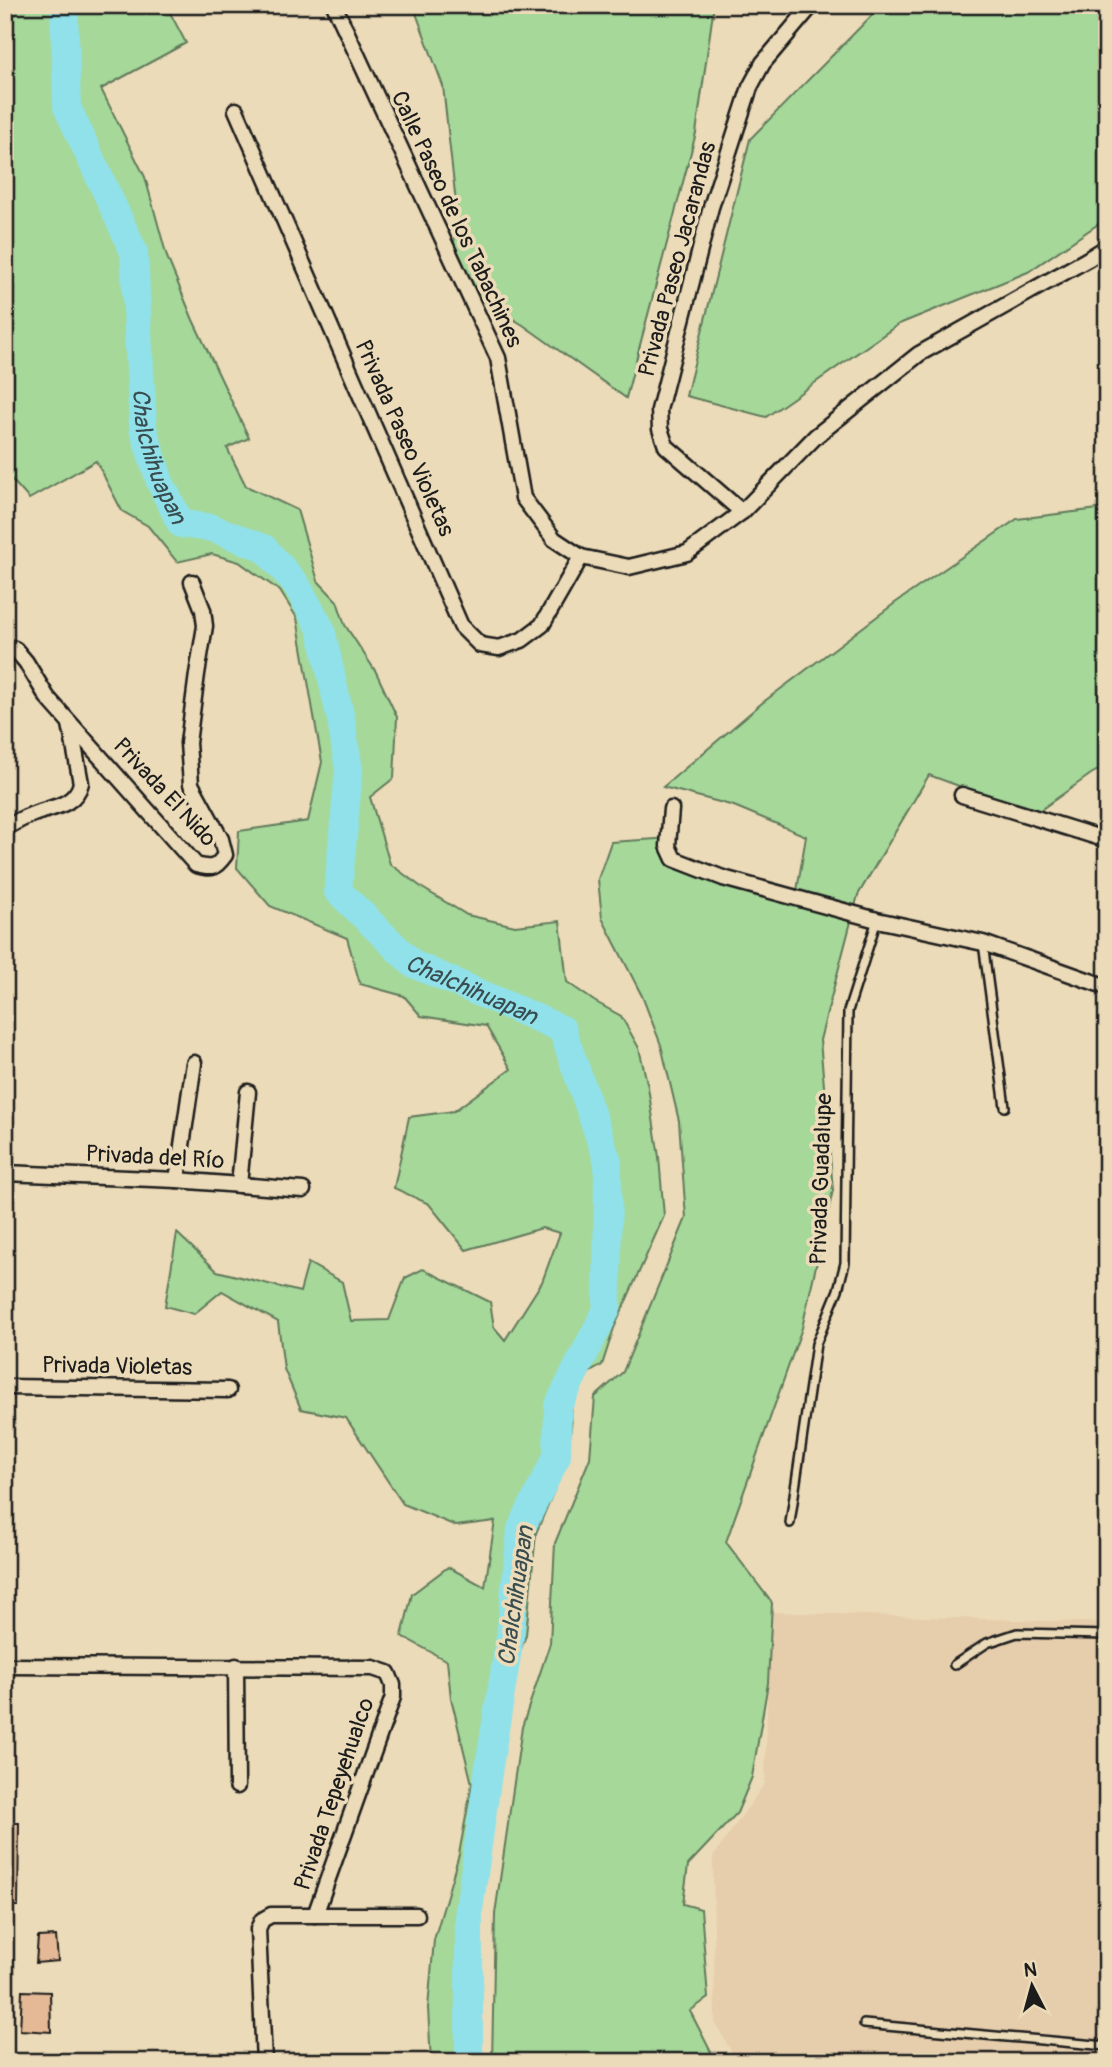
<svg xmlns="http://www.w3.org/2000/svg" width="1112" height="2067" font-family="Pangolin,sans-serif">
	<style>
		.built { fill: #e6cdab }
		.green { fill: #a6d89a; stroke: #617a5b; stroke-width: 2 }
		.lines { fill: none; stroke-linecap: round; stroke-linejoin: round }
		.river { stroke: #90e1ea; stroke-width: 28 }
		.building { fill: #e5b995; stroke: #1c1c1c; stroke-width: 2 }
		.lane-casing { stroke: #1c1c1c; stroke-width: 12 }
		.street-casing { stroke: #1c1c1c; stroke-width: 19 }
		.lane { stroke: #ecdbb8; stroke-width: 7 }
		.street { stroke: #ecdbb8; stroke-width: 14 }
		.labels { text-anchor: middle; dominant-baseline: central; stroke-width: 7; stroke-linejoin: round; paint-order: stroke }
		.street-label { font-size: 23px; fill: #1c1c1c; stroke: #ecdbb8 }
		.water-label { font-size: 24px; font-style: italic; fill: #394d50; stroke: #ecdbb8 }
	</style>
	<rect width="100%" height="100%" fill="#ecdbb8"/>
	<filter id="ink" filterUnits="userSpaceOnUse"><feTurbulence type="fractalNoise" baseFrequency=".0143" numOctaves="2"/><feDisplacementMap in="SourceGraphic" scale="14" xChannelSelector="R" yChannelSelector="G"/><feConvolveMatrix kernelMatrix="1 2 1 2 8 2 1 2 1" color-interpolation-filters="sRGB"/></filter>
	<g filter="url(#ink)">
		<path class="built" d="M770,1612L1107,1623V2062H737L715,2022L713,1857L765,1783Z"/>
		<g class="green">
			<path d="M5,5H166L186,43L101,89L145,177L167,257L193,320L249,438L227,448L246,486L297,510L318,581L337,601L345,625L376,672L397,717L394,778L370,797L390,864L424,889L467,915L515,926L560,921L567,982L594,1001L621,1016L639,1048L648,1087L659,1157L664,1216L614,1328L602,1365L582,1377L570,1394L572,1417L568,1458L536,1533L526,1635L504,1697L501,1726L489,1766L488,1814L477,1858L462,1973L459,2062H431L428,2008L434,1940L459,1854L472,1784L451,1698L447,1661L402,1636L412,1594L448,1567L485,1587L495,1521L456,1526L403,1504L346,1418L301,1409L284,1369L278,1322L222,1291L194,1314L165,1306L177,1233L217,1271L300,1292L308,1263L342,1282L351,1321L389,1320L405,1278L423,1269L490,1302L494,1327L505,1340L542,1282L560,1233L542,1228L466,1250L429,1204L394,1188L409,1117L454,1111L511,1069L486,1026L421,1016L404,996L360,984L347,938L270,906L237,868L239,831L308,821L322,762L297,618L280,591L239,562L212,554L177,562L148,526L122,511L96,461L29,499L5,472Z"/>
			<path d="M413,5H714L696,133L626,398L523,325L477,297L453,253L457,212L443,86Z"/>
			<path d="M882,5H1107V218L1028,272L899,324L766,417L686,396L750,139Z"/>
			<path d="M1107,508V765L1091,774L1035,814L929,775L858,895L820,1040L833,1190L802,1328L726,1542L772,1603L768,1683L752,1777L737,1813L688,1865L683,1904L701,1909L708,1998L690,2011L716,2062H492L495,1914L522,1727L550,1643L555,1543L590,1458L595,1397L623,1372L686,1218L679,1121L661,1045L642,996L602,918L598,879L611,842L672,838L681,868L796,897L806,836L734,806L663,787L762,703L895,603L1017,519Z"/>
		</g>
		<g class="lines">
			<path class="river" id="s1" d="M64,5L67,107L134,252L143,428L160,482L181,524L212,528L264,548L296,584L321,629L341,720L349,770L338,891L413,964L562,1029L608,1162L607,1309L558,1406L557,1456L521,1529L510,1637L489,1766L469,1910V2062"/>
		</g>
		<g class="building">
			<path d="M5,1823H19L18,1906H5Z"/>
			<path d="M56,1936L58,1961L36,1963L38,1937Z"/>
			<path d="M22,1991L50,1992L51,2032L20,2030Z"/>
		</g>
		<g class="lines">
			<defs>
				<g id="lane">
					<path d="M983,943L1005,1107"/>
					<path d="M790,1523L816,1344L838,1290L845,1263L848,1011L877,920"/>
					<path d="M954,1665L987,1643L1017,1633L1107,1635"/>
					<path d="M864,2024L1107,2046"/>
				</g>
				<g id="street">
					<path d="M334,5L498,358L523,498L554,539L581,557L629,567L687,553L742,512L816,436L919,354L1088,259L1107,247"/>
					<path d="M236,110L461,626L480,645L499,648L522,640L542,625L581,557"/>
					<path d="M742,512L666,446L660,429L659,410L711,207L750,87L763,63L812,5"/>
					<path d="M5,646L15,649L26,662L47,697L196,865C212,869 215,869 225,855L221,839L191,784L188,743L197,674L205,626L203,610L192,582"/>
					<path d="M962,795L1107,840"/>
					<path d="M671,809L668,846L674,859L692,866L723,878L877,920L983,943L1107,987"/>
					<path d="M5,828C13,824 22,818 31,815C50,807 75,807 81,783L70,724"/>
					<path d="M5,1173L177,1180L303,1190"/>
					<path d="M177,1180L194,1063"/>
					<path d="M239,1185L248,1092"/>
					<path d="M5,1387L228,1390"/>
					<path d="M5,1666L373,1668L388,1673L393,1685V1697L315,1915"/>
					<path d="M236,1666L237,1786"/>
					<path d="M264,2062L258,1929L262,1920L271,1915H417"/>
				</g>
			</defs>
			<use href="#lane" class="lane-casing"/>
			<use href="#street" class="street-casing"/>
			<use href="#lane" class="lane"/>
			<use href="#street" class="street"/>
		</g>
	</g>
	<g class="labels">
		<g class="street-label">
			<text transform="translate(457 219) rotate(65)">Calle Paseo de los Tabachines</text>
			<text transform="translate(677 259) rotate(-75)">Privada Paseo Jacarandas</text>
			<text transform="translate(405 438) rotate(66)">Privada Paseo Violetas</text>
			<text transform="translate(165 792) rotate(47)">Privada El Nido</text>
			<text transform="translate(155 1157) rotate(3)">Privada del Río</text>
			<text transform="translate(821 1179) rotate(-88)">Privada Guadalupe</text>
			<text transform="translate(117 1366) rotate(1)">Privada Violetas</text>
			<text transform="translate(334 1794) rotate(-71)">Privada Tepeyehualco</text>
		</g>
		<g class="water-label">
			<text stroke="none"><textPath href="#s1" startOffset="469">Chalchihuapan</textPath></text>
			<text stroke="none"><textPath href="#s1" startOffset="1162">Chalchihuapan</textPath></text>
			<text transform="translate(516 1596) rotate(-82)">Chalchihuapan</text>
		</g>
	</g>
	<rect width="1112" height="2067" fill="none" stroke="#ecdbb8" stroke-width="28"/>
	<rect x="14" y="14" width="1084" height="2039" fill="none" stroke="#1c1c1c" stroke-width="2.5" filter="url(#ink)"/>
	<g transform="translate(1032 1986) rotate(354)" stroke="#ecdbb8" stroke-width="5" paint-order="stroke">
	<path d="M0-5L12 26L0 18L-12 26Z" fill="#1c1c1c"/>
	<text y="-10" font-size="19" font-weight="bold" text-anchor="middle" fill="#1c1c1c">N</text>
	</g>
</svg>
